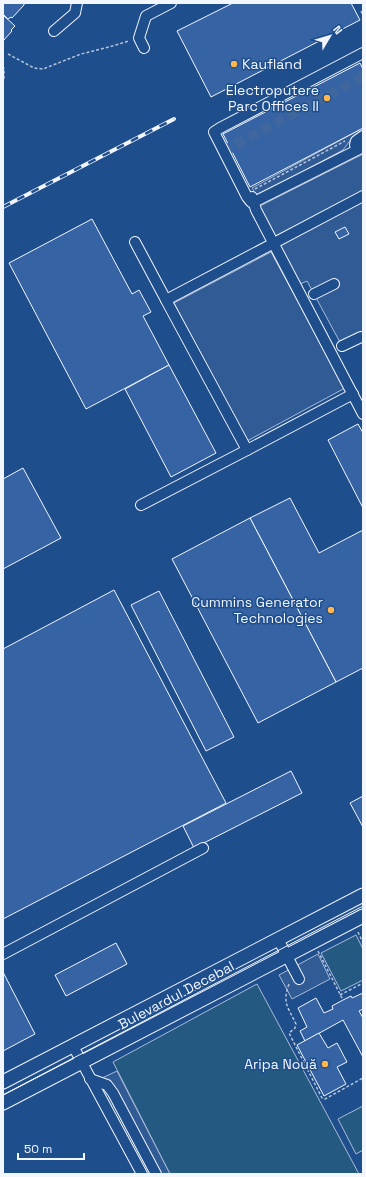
<svg xmlns="http://www.w3.org/2000/svg" width="366" height="1177" font-family="'Space Grotesk',sans-serif">
	<style>
		.green { fill: #245a82; stroke: #a8bbd7 }
		.parking { fill: #305b95; stroke: #a8bbd7 }
		.building { fill: #3563a3; stroke: #f2f6ff }
		.lines { fill: none; stroke-linecap: round; stroke-linejoin: round }
		.minor-tunnel { stroke: #3f679d; stroke-width: 10; stroke-dasharray: 10 5; stroke-linecap: butt }
		.minor-casing { stroke: #f2f6ff; stroke-width: 12 }
		.major-casing { stroke: #f2f6ff; stroke-width: 15 }
		.path { stroke: #b3c4dc; stroke-width: 1.5; stroke-dasharray: 3 2; stroke-linecap: butt }
		.minor { stroke: #1f4e8c; stroke-width: 10 }
		.major { stroke: #1f4e8c; stroke-width: 13 }
		.tram { stroke: #f2f6ff; stroke-width: 1 }
		.rail-casing { stroke: #f2f6ff; stroke-width: 4 }
		.rail { stroke: #1f4e8c; stroke-width: 2.5; stroke-dasharray: 8; stroke-linecap: butt }
		.poi-dot { fill: #ffb74d; stroke: #1f4e8c; stroke-width: 1.5 }
		.labels { text-anchor: middle; dominant-baseline: central; stroke-width: 3; stroke-linejoin: round; paint-order: stroke }
		.poi-label { font-size: 14px; fill: #f2f6ff; stroke: #1f4e8c; text-anchor: end }
		.street-label { font-size: 14px; fill: #f2f6ff; stroke: #1f4e8c }
	</style>
	<rect width="100%" height="100%" fill="#1f4e8c"/>
	<g class="green">
		<path d="M356,935L363,949V980L341,991L321,953Z"/>
		<path d="M257,984L359,1174H170L113,1062Z"/>
		<path d="M363,1106V1150L356,1154L338,1119Z"/>
	</g>
	<g class="parking">
		<path d="M363,128V132L352,138L343,150L257,196L252,188Z"/>
		<path d="M363,154V338L342,346L307,281L298,285L256,208Z"/>
		<path d="M271,252L345,388L247,441L174,303Z"/>
		<path d="M318,954L330,979L292,999L279,975Z"/>
		<path d="M117,1071L170,1174H150L100,1079Z"/>
	</g>
	<g class="building">
		<path d="M3,3H24V5L12,18L11,17L8,19L3,14Z"/>
		<path d="M233,3H351L360,20L211,97L177,31Z"/>
		<path d="M3,15L15,26L11,30L12,31L3,41Z"/>
		<path d="M360,63L363,69V128L250,187L223,134Z"/>
		<path d="M92,219L132,294L139,290L151,312L143,316L169,365L86,409L9,263Z"/>
		<path d="M345,227L349,234L339,239L335,232Z"/>
		<path d="M169,365L216,453L171,477L125,389Z"/>
		<path d="M358,424L363,433V508L328,440Z"/>
		<path d="M23,468L61,538L3,569V479Z"/>
		<path d="M290,498L319,553L363,530V668L336,682L250,518Z"/>
		<path d="M250,518L336,682L258,723L172,559Z"/>
		<path d="M114,590L226,803L3,919V649Z"/>
		<path d="M159,591L234,737L206,751L131,605Z"/>
		<path d="M291,771L302,793L194,848L183,826Z"/>
		<path d="M363,796V827L350,803Z"/>
		<path d="M116,943L127,964L66,996L55,975Z"/>
		<path d="M3,972L35,1034L3,1051Z"/>
		<path d="M363,993V1009L359,1011L363,1018V1057L343,1020L305,1041L300,1031L307,1027L298,1008L316,998L324,1013L333,1009L332,1006L343,1000L351,996L352,998Z"/>
		<path d="M319,1033L328,1048L337,1043L347,1062L337,1067L346,1084L324,1096L297,1045Z"/>
	</g>
	<g class="lines">
		<path class="minor-tunnel" d="M229,154L227,149L363,77"/>
		<defs>
			<g id="minor">
				<path d="M54,31L75,13L77,3"/>
				<path d="M144,48L139,38L146,16L171,3"/>
				<path d="M363,53L220,128L214,132L247,197L251,202H254L363,147"/>
				<path d="M357,149L355,145L356,141L363,136"/>
				<path d="M252,197L256,210L363,414"/>
				<path d="M135,242L166,300L363,196"/>
				<path d="M314,294L334,284"/>
				<path d="M166,300L247,450"/>
				<path d="M342,346L361,337"/>
				<path d="M141,505L247,450L353,394"/>
				<path d="M278,939L299,979"/>
				<path d="M3,954L203,848"/>
				<path d="M73,1046L142,1174"/>
				<path d="M90,1079L107,1085L113,1093L156,1174"/>
			</g>
			<g id="major">
				<path d="M3,1082L363,895"/>
				<path d="M3,1103L363,916"/>
			</g>
		</defs>
		<use href="#minor" class="minor-casing"/>
		<use href="#major" class="major-casing"/>
		<g class="path">
			<path d="M361,11L363,16"/>
			<path d="M8,54L34,68L43,69L81,54L109,47L129,41"/>
			<path d="M3,66L4,69V79H3"/>
			<path d="M255,189L345,141"/>
			<path d="M358,932L363,943"/>
			<path d="M318,951L343,1000"/>
			<path d="M289,984C282,1003 288,1007 296,1024L295,1028L289,1033L322,1098L325,1099L363,1078"/>
			<path d="M340,995L363,983"/>
		</g>
		<use href="#minor" class="minor"/>
		<use href="#major" class="major"/>
		<path class="tram" d="M3,1095L363,906"/>
		<defs>
			<path id="rail" d="M3,207L174,119"/>
		</defs>
		<use href="#rail" class="rail-casing"/>
		<use href="#rail" class="rail"/>
	</g>
	<g class="poi-dot">
		<circle cx="234" cy="64" r="4"/>
		<circle cx="327" cy="98" r="4"/>
		<circle cx="331" cy="610" r="4"/>
		<circle cx="325" cy="1064" r="4"/>
	</g>
	<g class="labels">
		<g class="poi-label">
			<text x="242" y="64" text-anchor="start">Kaufland</text>
			<text x="319" y="90">Electroputere<tspan x="319" dy="16">Parc Offices II</tspan></text>
			<text x="323" y="602">Cummins Generator<tspan x="323" dy="16">Technologies</tspan></text>
			<text x="317" y="1064">Aripa Nouă</text>
		</g>
		<g class="street-label">
			<text transform="translate(176 995) rotate(-28)">Bulevardul Decebal</text>
		</g>
	</g>
	<rect width="366" height="1177" fill="none" stroke="#f2f6ff" stroke-width="8"/>
	<g transform="translate(330 36) rotate(52)" stroke="#1f4e8c" stroke-width="3" paint-order="stroke">
	<path d="M0-3L7 15L0 10L-7 15Z" fill="#f2f6ff"/>
	<text y="-6" font-size="11" font-weight="bold" text-anchor="middle" fill="#f2f6ff">N</text>
	</g>
	<path d="M18 1153v6h66v-6" fill="none" stroke="#f2f6ff" stroke-width="2"/>
	<text x="24" y="1153" font-size="12" fill="#f2f6ff" stroke="#1f4e8c" stroke-width="3" paint-order="stroke">50 m</text>
</svg>
